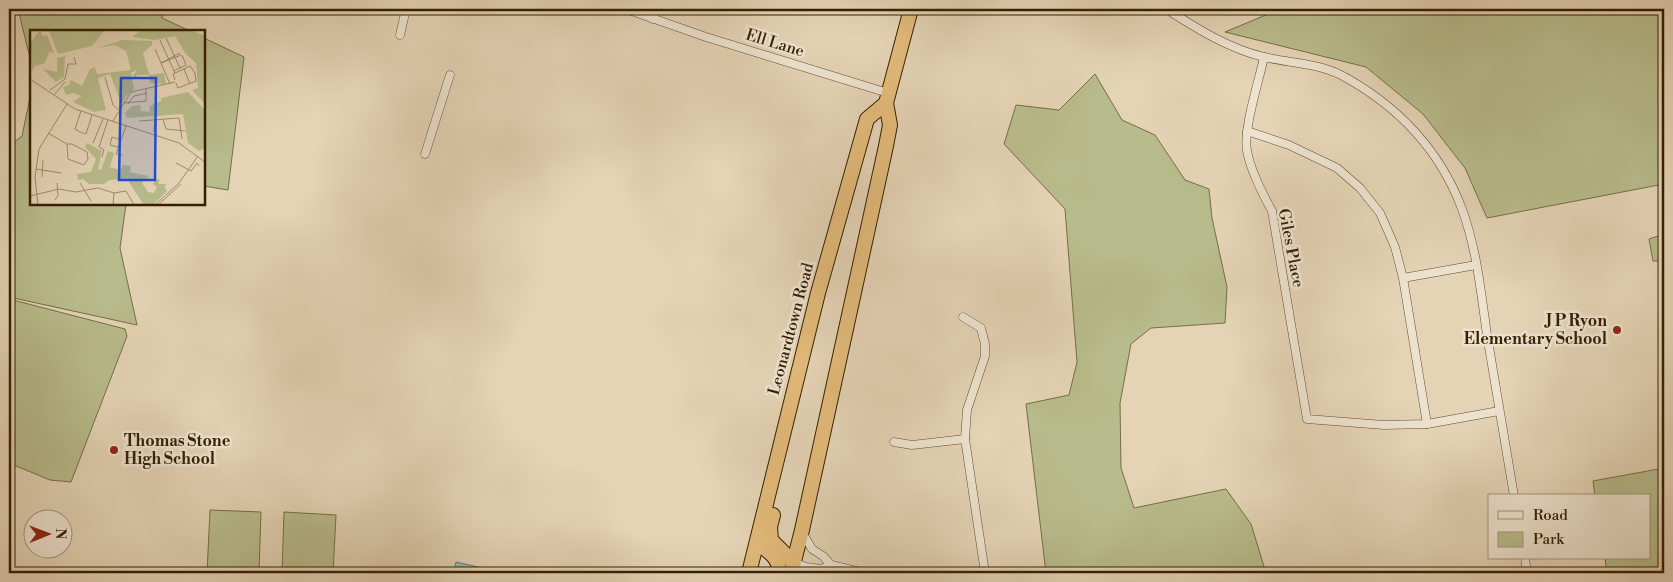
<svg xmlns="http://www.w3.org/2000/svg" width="1673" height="582" font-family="'Libre Bodoni',serif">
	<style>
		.green { fill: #b8bb8b; stroke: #766e46 }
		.water { fill: #97b6b4; stroke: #707a6d }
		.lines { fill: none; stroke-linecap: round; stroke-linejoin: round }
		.street-casing { stroke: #614d2f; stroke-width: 9 }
		.highway-casing { stroke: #352002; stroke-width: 16 }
		.street { stroke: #ede2cf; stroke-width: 8 }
		.highway { stroke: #e2ba7a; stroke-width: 14 }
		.poi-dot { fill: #8f2418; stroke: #ede2cf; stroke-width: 2 }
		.labels { text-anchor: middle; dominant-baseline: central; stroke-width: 5; stroke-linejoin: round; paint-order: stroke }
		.street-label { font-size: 16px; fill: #352002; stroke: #ede2cf }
		.poi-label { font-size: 16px; font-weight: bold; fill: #352002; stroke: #ede2cf; text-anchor: end }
		.inset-road { fill: none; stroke: #9e8b6d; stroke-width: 1 }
		.view { fill: #1d4ed8; fill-opacity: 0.15; stroke: #1d4ed8; stroke-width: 2.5 }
		.inset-edge { fill: none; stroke: #352002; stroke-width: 2.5 }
	</style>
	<rect width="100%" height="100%" fill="#e4d3b5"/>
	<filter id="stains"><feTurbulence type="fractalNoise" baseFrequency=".004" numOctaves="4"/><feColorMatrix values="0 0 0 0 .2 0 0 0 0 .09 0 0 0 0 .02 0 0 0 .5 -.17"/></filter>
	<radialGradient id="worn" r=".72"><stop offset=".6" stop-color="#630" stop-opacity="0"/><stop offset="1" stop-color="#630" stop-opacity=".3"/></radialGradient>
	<g class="green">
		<path d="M18,9H164L162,18L190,31H31V62Z"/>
		<path d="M1280,9H1664V184L1487,218L1465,168L1423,114L1366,67L1225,32Z"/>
		<path d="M204,38L244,57L228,190L204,186Z"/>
		<path d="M1095,74L1122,120L1155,135L1185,180L1209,189L1212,218L1227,287L1225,323L1151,328L1131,344L1120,403L1121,468L1134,508L1226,489L1251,524L1266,573H1046L1026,404L1069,395L1077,362L1065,209L1004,144L1016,105L1059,110Z"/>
		<path d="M31,93V204H126L120,248L137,325L9,297V146L22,136Z"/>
		<path d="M1664,234V261H1653L1649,239Z"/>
		<path d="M9,299L125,329L127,336L71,482L50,480L9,463Z"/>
		<path d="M1664,468V573H1607L1605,558H1649V496H1595L1593,481Z"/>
		<path d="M210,510L261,512L259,573H207Z"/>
		<path d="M284,512L336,515L333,573H282Z"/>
	</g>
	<path class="water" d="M456,562L487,569V573H453Z"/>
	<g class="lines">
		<defs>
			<g id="street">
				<path d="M626,9L706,37L888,93"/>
				<path d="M1166,9C1196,28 1229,49 1264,57C1289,63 1317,63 1341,75C1397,105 1440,150 1462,209C1477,250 1481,293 1487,335C1496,389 1505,442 1514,496"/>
				<path d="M653,19L656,9"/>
				<path d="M400,35L406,9"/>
				<path d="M1264,57C1259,81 1243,129 1247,151C1251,172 1262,193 1272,211L1307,419L1384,425L1427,424L1499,411"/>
				<path d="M1247,131L1289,145L1337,168L1360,188L1380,213L1395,247L1403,278L1427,424"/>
				<path d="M425,154L450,75"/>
				<path d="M1403,278L1476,265"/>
				<path d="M963,317L981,328L985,344V356L967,410L965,439L985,573"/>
				<path d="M894,442L912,445L965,439"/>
				<path d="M802,532L812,549L823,556L831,565"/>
				<path d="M1525,558L1527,573"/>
				<path d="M793,562L806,567L821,569L831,565L865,573"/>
			</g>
			<g id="highway">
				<path d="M773,515L770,527L771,540L793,562"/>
				<path d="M758,543C767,551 782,559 778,573"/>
				<path d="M749,573L818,293L867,119L886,103"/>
				<path d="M791,573L802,530L886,146L890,125L886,103L911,9"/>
			</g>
		</defs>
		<use href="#street" class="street-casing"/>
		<use href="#highway" class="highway-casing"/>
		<use href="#street" class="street"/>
		<use href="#highway" class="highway"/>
	</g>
	<g class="poi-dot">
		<circle cx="1617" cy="330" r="5"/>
		<circle cx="114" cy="450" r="5"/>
	</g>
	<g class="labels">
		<g class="street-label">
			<text transform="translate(775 43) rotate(17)">Ell Lane</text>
			<text transform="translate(1291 248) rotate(79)">Giles Place</text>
			<text transform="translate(791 329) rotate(-75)">Leonardtown Road</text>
		</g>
		<g class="poi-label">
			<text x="1607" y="321">J P Ryon<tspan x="1607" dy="18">Elementary School</tspan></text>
			<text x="124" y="441" text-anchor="start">Thomas Stone<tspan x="124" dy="18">High School</tspan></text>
		</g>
	</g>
	<g transform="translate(30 30)">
		<rect width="175" height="175" fill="#e4d3b5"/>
		<path d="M10,0L13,6L17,5L24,23L19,22L15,33L5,36L2,41L0,13ZM19,0H75L62,16L28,24ZM111,0H160L175,6V74L162,60L168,58L166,33L155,23L147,9L145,6L125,10L102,7ZM93,10L122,11V15L113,23L117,38L120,45L134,43L136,54L120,53L119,45H107L105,49L103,44H105L106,40L101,43L104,59L95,67L92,75L80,44L68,48L76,80L64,82L43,72L52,66L43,63L36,65L33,57L39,55L41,50L52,56L60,39L65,37L67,44L101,40L96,21L85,15L67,18ZM35,26L34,47L26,52L13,39L27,42V28ZM158,62L175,80V118L169,121L158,113L153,84L97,88L95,83L102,76L110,75L111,81L119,82L120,76L131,71V68ZM57,113L72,121L68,139L71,140L78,121L84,123L80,137L90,140L93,135L101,136L100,142L119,146L112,153L118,162L124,163L127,157L123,154L125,148L130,150L128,154H137L134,156L137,161L123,175H114L97,149L79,150L74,154H59L53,149L48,150L47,144L61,142L66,129L55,117Z" fill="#b8bb8b"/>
		<path class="inset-road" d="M136,8L150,38M130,10L145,43M125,19L140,54M150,23L131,33L151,25M154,39L160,54M144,41L156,35L152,25M75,47L83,75L90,81M0,49L45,79L149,113L175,132M145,50L143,44L160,36L165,43L166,51L148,58L146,53M20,60L35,49L38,34H46L44,27M25,64L35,52M94,73L116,71V59M98,74L104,66L117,63M51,81L45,99L50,102L56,104L62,85M133,89L136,99L155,101M83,91L101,62L145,52M109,91L149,88L152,109M124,102L125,87M18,103L37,114M63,113L73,89M42,114L57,122L58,129L54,135L38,129L37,114ZM88,117L80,115L82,107L91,110M92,125L86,124L96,96M72,127L74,120L69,117L78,90M146,133L161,141L167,133L169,136M6,139L31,143M12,147L13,130M50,153L61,171M84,163L96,161L104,175M0,166L29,159L46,162L68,158L84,163L83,175M25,170L28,166L27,153M8,175L5,147L9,119L37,74M125,175L149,153L168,126M128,175L151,154"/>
		<path class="view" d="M91,48H126L125,150H89Z"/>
		<rect width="175" height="175" class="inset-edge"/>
	</g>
	<rect width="1673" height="582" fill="none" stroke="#e4d3b5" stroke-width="30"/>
	<rect x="10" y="10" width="1653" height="562" fill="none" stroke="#352002" stroke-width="2.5"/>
	<rect x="15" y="15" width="1643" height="552" fill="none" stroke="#352002"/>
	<rect x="1488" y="494" width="162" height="65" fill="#ede2cf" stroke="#a3947d"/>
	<rect x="1498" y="511" width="25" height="8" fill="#ede2cf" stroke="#a3947d"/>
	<text x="1533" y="520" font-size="15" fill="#352002">Road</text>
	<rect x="1498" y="532" width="25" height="15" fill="#b8bb8b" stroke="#a3947d"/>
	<text x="1533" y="544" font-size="15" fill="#352002">Park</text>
	<g transform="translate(48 534) rotate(89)"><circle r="24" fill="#ede2cf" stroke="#a3947d"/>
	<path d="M0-4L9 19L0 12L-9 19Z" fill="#8f2418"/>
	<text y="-8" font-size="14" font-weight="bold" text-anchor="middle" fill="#352002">N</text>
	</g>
	<rect width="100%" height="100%" filter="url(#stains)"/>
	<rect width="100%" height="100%" fill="url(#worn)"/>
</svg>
